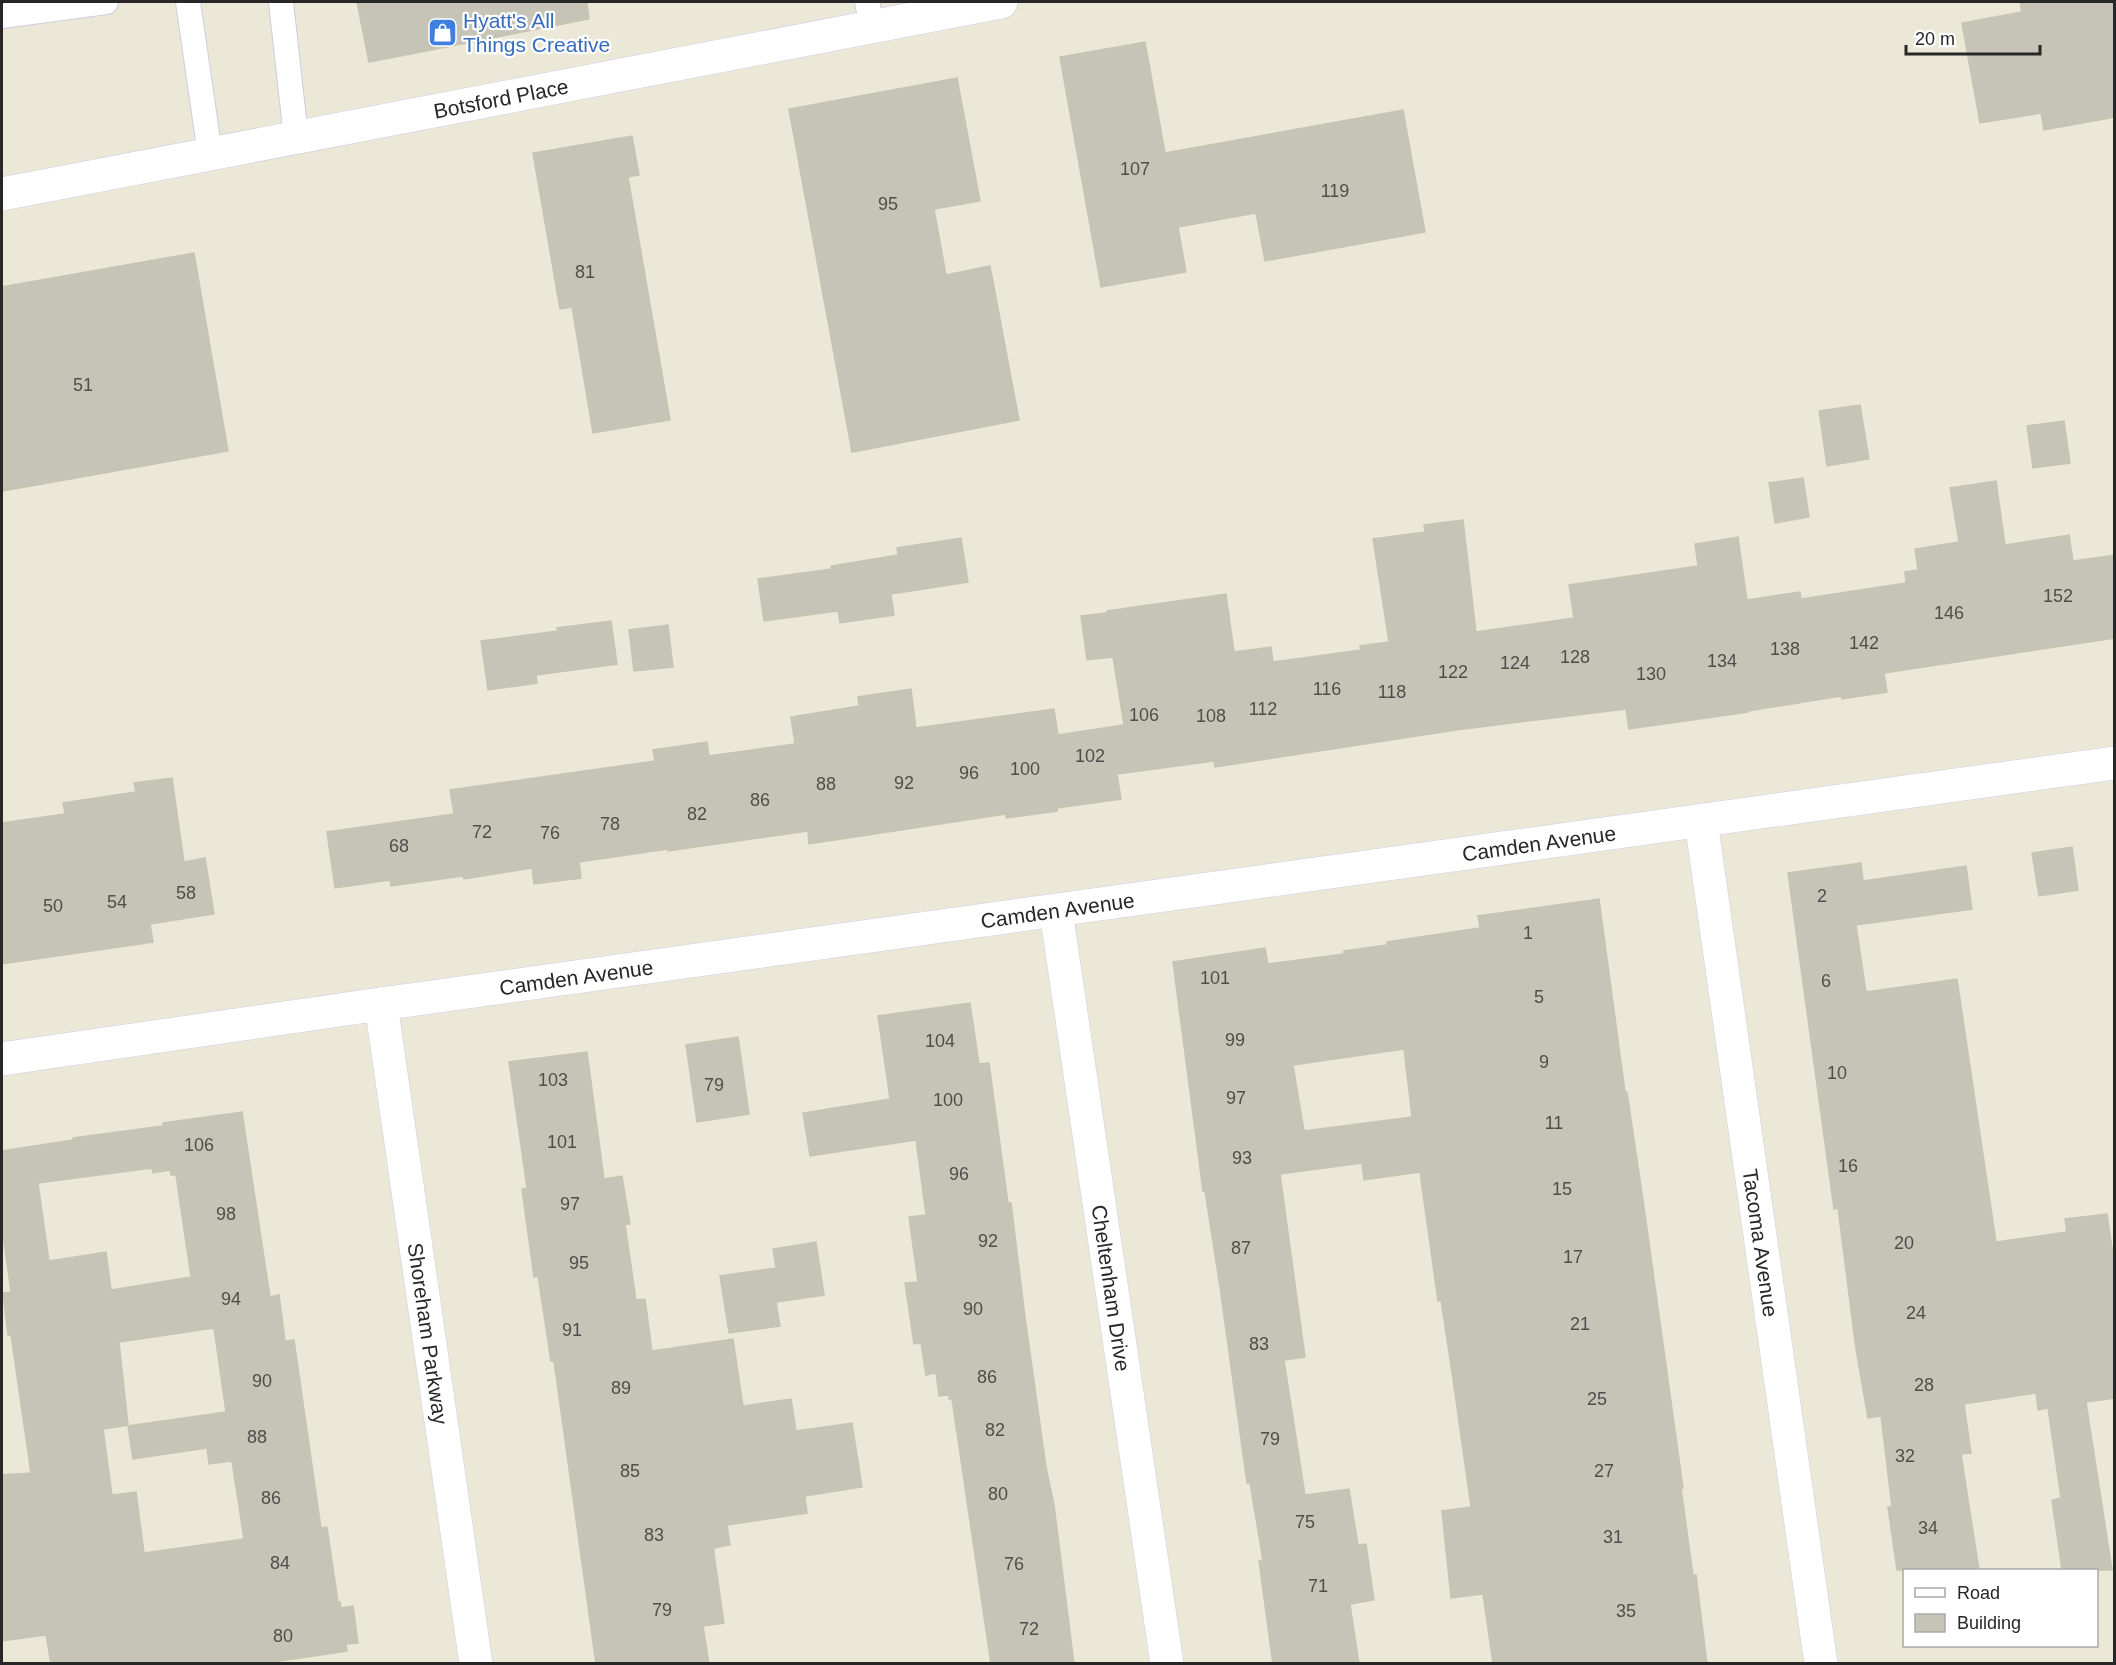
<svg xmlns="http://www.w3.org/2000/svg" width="2116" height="1665" font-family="Helvetica,sans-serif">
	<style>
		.building { fill: #c6c4b7; stroke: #c6c5b1; stroke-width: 1.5; fill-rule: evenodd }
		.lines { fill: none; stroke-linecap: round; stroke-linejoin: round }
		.service-casing { stroke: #cecce2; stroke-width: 26 }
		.minor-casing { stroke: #cecce2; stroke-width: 34 }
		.service { stroke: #fff; stroke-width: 24 }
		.minor { stroke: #fff; stroke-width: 33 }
		.labels { text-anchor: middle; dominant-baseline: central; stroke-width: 4.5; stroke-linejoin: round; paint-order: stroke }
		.number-label { font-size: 18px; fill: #4f4e4b }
		.shop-label { font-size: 21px; fill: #366cbe; stroke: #fff; text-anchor: start }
		.street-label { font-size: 21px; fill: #272727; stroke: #fff }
	</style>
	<rect width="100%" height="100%" fill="#ebe8d7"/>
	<g class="building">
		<path d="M357,2H587L589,19L369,62Z"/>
		<path d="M2020,2H2115V117L2044,130L2041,113L1980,123L1962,23L2022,12Z"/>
		<path d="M1145,42L1165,153L1403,110L1425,232L1265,261L1256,213L1178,227L1186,272L1101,287L1060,57Z"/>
		<path d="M957,78L980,201L934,209L946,275L990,266L1019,420L852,452L789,109Z"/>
		<path d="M632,136L639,175L628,177L670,420L593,433L572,307L560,309L533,153Z"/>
		<path d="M194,253L228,451L2,491V287Z"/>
		<path d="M1860,405L1869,459L1827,466L1819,411Z"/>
		<path d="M2064,421L2070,463L2033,468L2027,426Z"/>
		<path d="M1803,478L1809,517L1775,523L1769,483Z"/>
		<path d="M1996,481L2005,545L2069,535L2073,561L2115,555V638L1884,673L1887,692L1842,699L1841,696L1748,711V712L1629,729L1626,709L1456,730L1215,767L1214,761L1117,774L1121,799L1057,808V811L1006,818V814L809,844L808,831L668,851V849L579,862L581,878L534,884L532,868L464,879L463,876L391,886L390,880L335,888L327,832L454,814L450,790L655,761L653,750L707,742L709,756L795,744L791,717L859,706L858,697L911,689L916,728L1054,709L1058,735L1124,725L1113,657L1087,660L1081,616L1107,613V611L1226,594L1234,652L1271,647L1273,662L1361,650L1360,646L1389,642L1373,539L1425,532L1424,525L1463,520L1476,632L1574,618L1569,585L1698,566L1695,544L1738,537L1747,600L1800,592L1801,599L1906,583L1905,572L1918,570L1915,549L1959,542L1950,488Z"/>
		<path d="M961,538L968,582L891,594L894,615L840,623L838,611L764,621L758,579L832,569L831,566L898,555L897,548Z"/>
		<path d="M611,621L617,664L536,675L537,683L488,690L481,641L558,631L557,628Z"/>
		<path d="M668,625L673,667L634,671L629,630Z"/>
		<path d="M172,778L184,862L205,858L214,914L150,924L153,942L2,964V823L65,814L63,803L136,792L134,783Z"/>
		<path d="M2072,847L2078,890L2039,896L2032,853Z"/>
		<path d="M1861,863L1863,881L1966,866L1972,909L1856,925L1866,992L1957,979L1996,1242L2067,1232L2065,1219L2107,1214L2115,1269V1398L2086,1402L2112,1570H2062L2052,1500L2061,1498L2048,1408L2038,1410L2036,1393L1964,1404L1971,1453L1961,1454L1979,1570H1897L1888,1507H1892L1881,1416L1868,1418L1856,1349L1838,1208L1834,1209L1788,873Z"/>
		<path d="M1599,899L1625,1092H1627L1644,1207L1683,1488H1681L1693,1575H1696L1707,1664H1493L1483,1594L1451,1598L1442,1511L1471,1507L1453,1379L1441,1300L1438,1301L1420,1172L1364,1180L1362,1163L1280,1174L1305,1357L1284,1360L1305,1495L1349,1489L1358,1545L1366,1544L1374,1600L1350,1604L1359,1664H1273L1259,1561L1263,1560L1250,1483H1247L1220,1287L1205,1191H1203L1173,962L1265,948L1268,964L1344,954V951L1387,945V942L1480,928L1478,916ZM1404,1049L1412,1117L1304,1131L1293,1065Z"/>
		<path d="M970,1003L979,1064L989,1063L1008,1203H1011L1025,1317L1046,1467L1054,1505L1074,1664H991L952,1399H949V1395L939,1396L936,1373L926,1375L921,1343L914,1344L905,1283L918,1282L909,1217L926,1215L916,1140L810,1156L803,1113L890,1099L878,1016Z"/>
		<path d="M738,1037L749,1114L697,1122L686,1045Z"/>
		<path d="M587,1052L604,1179L622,1176L630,1224H625L636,1300L645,1299L652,1351L733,1339L743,1406L791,1399L796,1431L852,1423L862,1487L805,1496L807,1513L727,1525L730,1545L714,1548V1554L724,1623L703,1626L709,1664H596L554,1361H551L538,1276L534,1277L522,1189L527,1188L509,1062Z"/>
		<path d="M242,1112L270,1297L279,1295L285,1341L294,1340L321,1528L327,1527L338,1602H340L341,1608L353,1606L358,1643L346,1644L347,1651L259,1664H51L46,1635L2,1641V1475L31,1473L11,1335H8L3,1293L11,1292L2,1227V1151L73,1140V1138L163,1126V1123ZM152,1168L153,1173L170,1170L171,1175H176L191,1277L111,1290L106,1252L49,1261L38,1183ZM214,1328L226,1412L128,1426L133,1459L207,1448L209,1464L232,1461L244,1539L144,1553L136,1492L112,1495L103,1429L128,1425L119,1342Z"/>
		<path d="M816,1242L824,1295L776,1302L780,1326L729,1333L720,1276L776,1268L773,1249Z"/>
	</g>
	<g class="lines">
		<defs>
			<g id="service">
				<path d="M188,2L210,154"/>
				<path d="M281,2L296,137"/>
				<path d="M867,2L872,26"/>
				<path d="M2,16L106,2"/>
			</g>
			<g id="minor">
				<path id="s1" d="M2,194L1001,2"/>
				<path id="s2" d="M1701,821L1821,1664"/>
				<path id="s3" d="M1056,911L1167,1664"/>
				<path id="s4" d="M381,1004L476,1664"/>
				<path id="s5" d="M2,1059L381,1004L2114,763"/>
			</g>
		</defs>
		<use href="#service" class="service-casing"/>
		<use href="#minor" class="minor-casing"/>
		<use href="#service" class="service"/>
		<use href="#minor" class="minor"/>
	</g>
	<defs>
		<symbol id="shop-square" viewBox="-11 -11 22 22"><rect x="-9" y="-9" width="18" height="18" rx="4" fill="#3f7fe0" stroke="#fff"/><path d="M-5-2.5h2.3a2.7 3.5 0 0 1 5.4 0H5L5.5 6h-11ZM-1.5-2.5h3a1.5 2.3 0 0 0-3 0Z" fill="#fff"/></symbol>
	</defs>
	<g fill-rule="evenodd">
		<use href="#shop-square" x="426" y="16" width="33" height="33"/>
	</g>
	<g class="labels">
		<g class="number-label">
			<text x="1135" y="169">107</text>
			<text x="1335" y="191">119</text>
			<text x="888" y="204">95</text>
			<text x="585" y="272">81</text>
			<text x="83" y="385">51</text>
			<text x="2058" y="596">152</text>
			<text x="1949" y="613">146</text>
			<text x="1864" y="643">142</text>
			<text x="1785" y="649">138</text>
			<text x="1575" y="657">128</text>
			<text x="1722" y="661">134</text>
			<text x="1515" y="663">124</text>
			<text x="1453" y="672">122</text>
			<text x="1651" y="674">130</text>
			<text x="1327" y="689">116</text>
			<text x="1392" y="692">118</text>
			<text x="1263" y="709">112</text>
			<text x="1144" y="715">106</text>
			<text x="1211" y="716">108</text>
			<text x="1090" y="756">102</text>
			<text x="1025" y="769">100</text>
			<text x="969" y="773">96</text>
			<text x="904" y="783">92</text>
			<text x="826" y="784">88</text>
			<text x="760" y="800">86</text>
			<text x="697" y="814">82</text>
			<text x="610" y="824">78</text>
			<text x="482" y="832">72</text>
			<text x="550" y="833">76</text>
			<text x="399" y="846">68</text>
			<text x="186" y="893">58</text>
			<text x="1822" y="896">2</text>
			<text x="117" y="902">54</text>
			<text x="53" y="906">50</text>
			<text x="1528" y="933">1</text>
			<text x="1215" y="978">101</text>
			<text x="1826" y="981">6</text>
			<text x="1539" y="997">5</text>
			<text x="1235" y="1040">99</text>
			<text x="940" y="1041">104</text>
			<text x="1544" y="1062">9</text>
			<text x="1837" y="1073">10</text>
			<text x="553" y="1080">103</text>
			<text x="714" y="1085">79</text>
			<text x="1236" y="1098">97</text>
			<text x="948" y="1100">100</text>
			<text x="1554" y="1123">11</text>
			<text x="562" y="1142">101</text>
			<text x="199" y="1145">106</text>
			<text x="1242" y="1158">93</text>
			<text x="1848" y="1166">16</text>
			<text x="959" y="1174">96</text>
			<text x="1562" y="1189">15</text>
			<text x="570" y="1204">97</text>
			<text x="226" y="1214">98</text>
			<text x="988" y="1241">92</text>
			<text x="1904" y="1243">20</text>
			<text x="1241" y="1248">87</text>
			<text x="1573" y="1257">17</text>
			<text x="579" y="1263">95</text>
			<text x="231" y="1299">94</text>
			<text x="973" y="1309">90</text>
			<text x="1916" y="1313">24</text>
			<text x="1580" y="1324">21</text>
			<text x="572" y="1330">91</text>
			<text x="1259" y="1344">83</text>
			<text x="987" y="1377">86</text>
			<text x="262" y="1381">90</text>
			<text x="1924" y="1385">28</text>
			<text x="621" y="1388">89</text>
			<text x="1597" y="1399">25</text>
			<text x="995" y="1430">82</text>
			<text x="257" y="1437">88</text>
			<text x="1270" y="1439">79</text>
			<text x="1905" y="1456">32</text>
			<text x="630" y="1471">85</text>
			<text x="1604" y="1471">27</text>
			<text x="998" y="1494">80</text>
			<text x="271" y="1498">86</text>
			<text x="1305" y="1522">75</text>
			<text x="1928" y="1528">34</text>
			<text x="654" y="1535">83</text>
			<text x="1613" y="1537">31</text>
			<text x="280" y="1563">84</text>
			<text x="1014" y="1564">76</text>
			<text x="1318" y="1586">71</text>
			<text x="662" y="1610">79</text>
			<text x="1626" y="1611">35</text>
			<text x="1029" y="1629">72</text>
			<text x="283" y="1636">80</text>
		</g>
		<g class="shop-label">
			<text x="463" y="20">Hyatt's All<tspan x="463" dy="24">Things Creative</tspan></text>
		</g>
		<g class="street-label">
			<text stroke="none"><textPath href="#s1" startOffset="508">Botsford Place</textPath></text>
			<text stroke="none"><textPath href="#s5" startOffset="1552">Camden Avenue</textPath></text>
			<text stroke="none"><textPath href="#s5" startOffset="1066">Camden Avenue</textPath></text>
			<text stroke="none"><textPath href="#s5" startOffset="580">Camden Avenue</textPath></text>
			<text stroke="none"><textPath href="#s2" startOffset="426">Tacoma Avenue</textPath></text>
			<text stroke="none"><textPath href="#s3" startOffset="381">Cheltenham Drive</textPath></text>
			<text stroke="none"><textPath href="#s4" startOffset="333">Shoreham Parkway</textPath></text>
		</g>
	</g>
	<rect width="2116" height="1665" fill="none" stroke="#272727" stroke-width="6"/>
	<rect x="1903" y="1569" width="195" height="78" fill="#ffffff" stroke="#a9a9a9" stroke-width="1.5"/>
	<rect x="1915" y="1588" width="30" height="9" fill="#ffffff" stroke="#a9a9a9" stroke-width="1.5"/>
	<text x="1957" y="1599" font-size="18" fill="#272727">Road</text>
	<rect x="1915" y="1614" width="30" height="18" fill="#c6c4b7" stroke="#a9a9a9" stroke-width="1.5"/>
	<text x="1957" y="1629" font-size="18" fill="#272727">Building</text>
	<path d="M1906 45v9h134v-9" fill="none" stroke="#272727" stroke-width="3"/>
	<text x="1915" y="45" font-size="18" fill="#272727" stroke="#ffffff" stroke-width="4.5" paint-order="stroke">20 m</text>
</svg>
